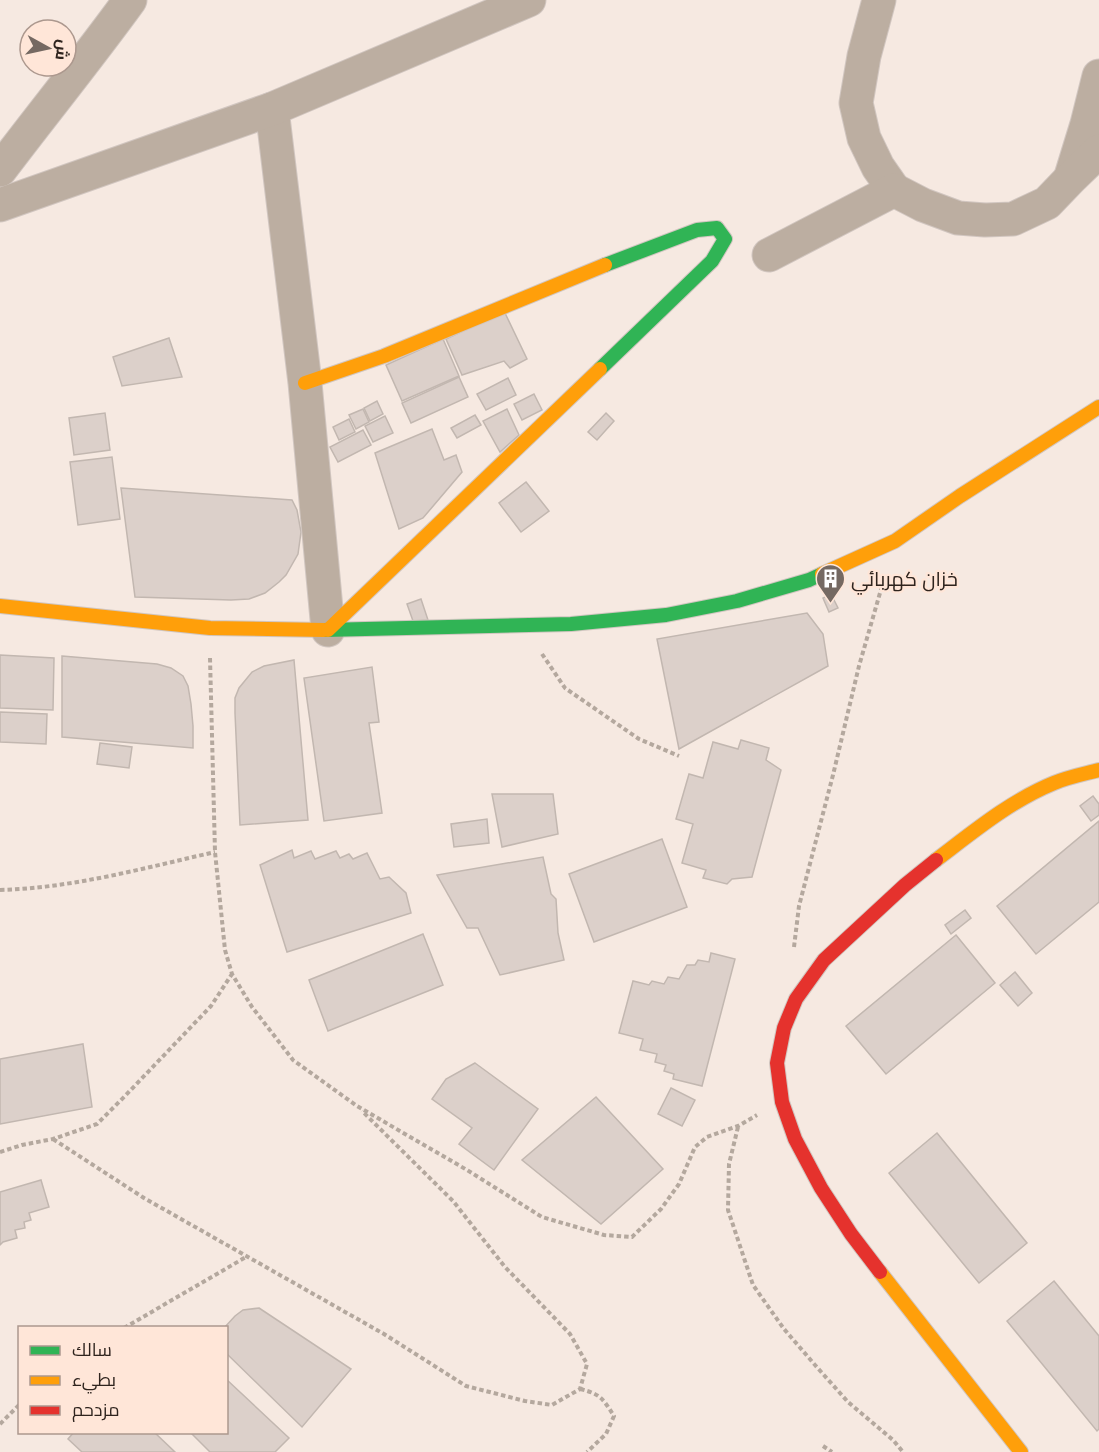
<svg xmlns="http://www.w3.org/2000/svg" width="1099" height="1452" font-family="'Noto Sans',Cairo,sans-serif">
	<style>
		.building { fill: #dcd0ca; stroke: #c2b7b0; stroke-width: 1.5 }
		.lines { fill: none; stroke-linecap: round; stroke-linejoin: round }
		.street-casing { stroke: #d1c6c0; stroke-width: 35 }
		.fast-casing { stroke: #d1c6c0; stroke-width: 16 }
		.slow-casing { stroke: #d1c6c0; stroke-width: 16 }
		.jam-casing { stroke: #d1c6c0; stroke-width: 16 }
		.path { stroke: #b4a89e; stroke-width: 4; stroke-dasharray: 4.5 3; stroke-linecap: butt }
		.street { stroke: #bcaea1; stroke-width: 33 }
		.fast { stroke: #30b455; stroke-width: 14 }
		.slow { stroke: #ff9f0a; stroke-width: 14 }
		.jam { stroke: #e5322d; stroke-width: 14 }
		.labels { text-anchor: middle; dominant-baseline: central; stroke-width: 4.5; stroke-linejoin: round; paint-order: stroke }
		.poi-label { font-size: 20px; fill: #2f241e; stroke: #ffe6d8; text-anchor: start }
	</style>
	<rect width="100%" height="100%" fill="#f6e9e1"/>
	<g class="building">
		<path d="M504,311L527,359L510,368L504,361L462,375L446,339Z"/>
		<path d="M169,338L182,377L122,386L113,357Z"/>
		<path d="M443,339L459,376L402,401L386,365Z"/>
		<path d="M459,377L468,397L411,423L402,403Z"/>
		<path d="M508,378L516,395L486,410L477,394Z"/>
		<path d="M534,394L542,410L522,420L514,404Z"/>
		<path d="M377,401L383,414L370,421L364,408Z"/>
		<path d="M363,409L369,422L356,429L349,415Z"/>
		<path d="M507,409L519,435L500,452L483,421Z"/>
		<path d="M105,413L110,450L74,455L69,418Z"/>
		<path d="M606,413L614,421L597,440L588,432Z"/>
		<path d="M475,415L481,425L457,438L451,428Z"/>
		<path d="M385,416L393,433L373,442L365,426Z"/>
		<path d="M349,419L355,432L339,440L333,427Z"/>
		<path d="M432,429L444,460L456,455L462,472L423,518L399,529L375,453Z"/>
		<path d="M363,430L371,445L338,462L330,447Z"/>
		<path d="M112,457L120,519L78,525L70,462Z"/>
		<path d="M526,482L549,511L521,532L499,503Z"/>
		<path d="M121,488L292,500L297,510L301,532L298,554L286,575L279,582L265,593L249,599L231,600L135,597Z"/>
		<path d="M831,594L838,608L829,612L823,598Z"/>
		<path d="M421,599L428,620L413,621L407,604Z"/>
		<path d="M807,613L823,634L828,666L679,749L657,639Z"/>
		<path d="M0,655L54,658L53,710L0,708Z"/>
		<path d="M62,656L157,664L171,668L183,676L188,686L191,704L193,726V748L62,737Z"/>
		<path d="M294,660L308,820L240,825L235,713V698L239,688L252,672L264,666Z"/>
		<path d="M372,667L379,722L369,723L382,813L324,821L304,678Z"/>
		<path d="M0,712L47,714L46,744L0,742Z"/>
		<path d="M741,740L769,748L766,760L781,770L752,877L732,879L727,884L703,878L706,870L682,863L693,824L676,819L689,774L703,778L713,742L738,749Z"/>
		<path d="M100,743L132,747L129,768L97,764Z"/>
		<path d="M492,794H553L558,834L502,847Z"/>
		<path d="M1093,796L1099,804V815L1091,821L1080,806Z"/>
		<path d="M487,819L489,843L454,847L451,824Z"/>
		<path d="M1099,821V902L1036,954L997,906Z"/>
		<path d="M662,839L687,907L594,942L569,874Z"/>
		<path d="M292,850L294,858L311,851L315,859L336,851L340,858L349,854L353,859L367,853L380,879L389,877L406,893L411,913L287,952L260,865Z"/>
		<path d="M543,857L551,894L556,899L558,933L564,960L500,975L478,928H467L437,875Z"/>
		<path d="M965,910L971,918L951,934L945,925Z"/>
		<path d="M423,934L443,985L328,1031L309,980Z"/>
		<path d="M956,935L995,983L886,1074L846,1026Z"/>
		<path d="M711,953L735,959L702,1086L673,1079L674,1074L664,1071L666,1065L655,1062L657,1054L640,1050L643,1039L619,1033L633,981L649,985L652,981L664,984L668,977L679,979L687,965H695L698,960L709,962Z"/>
		<path d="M1015,972L1032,993L1018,1006L1000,985Z"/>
		<path d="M83,1044L92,1107L0,1124V1059Z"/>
		<path d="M475,1063L538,1109L494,1170L459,1144L472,1128L432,1099L446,1079Z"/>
		<path d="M671,1088L695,1100L682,1126L658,1114Z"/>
		<path d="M596,1097L663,1169L601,1224L522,1160Z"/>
		<path d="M937,1133L1027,1243L979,1283L889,1173Z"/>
		<path d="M41,1180L49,1207L29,1213L31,1220L24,1222L25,1228L15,1230L17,1238L3,1242L0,1245V1192Z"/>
		<path d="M1054,1281L1099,1336V1429L1097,1431L1007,1321Z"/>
		<path d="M259,1308L351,1369L302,1427L226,1353V1328H224L235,1316L243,1310Z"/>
		<path d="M226,1379L289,1438L275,1452H210L190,1432H226Z"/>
		<path d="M74,1432H154L175,1452H82L68,1439Z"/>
	</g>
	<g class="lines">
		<defs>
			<g id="street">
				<path d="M879,0L864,56L856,103L864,138L878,167L894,190"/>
				<path d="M272,109L305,383L328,630"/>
				<path d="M0,170C43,113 88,58 130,0"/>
				<path d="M1071,176L1087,124L1099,76"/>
				<path d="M0,205L272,109L529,0"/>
				<path d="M769,255L894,190L923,205L958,218L985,220L1013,219L1047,203L1071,178L1099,151"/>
			</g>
			<g id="fast">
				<path d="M600,369L712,261L725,239L717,228L697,230L605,265"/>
				<path d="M324,630L571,624L666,615L737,601L809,580L822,574"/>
			</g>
			<g id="slow">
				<path d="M305,383L384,356L605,265"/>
				<path d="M822,574L895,541L960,496L1099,407"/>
				<path d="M0,606L210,628L324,630"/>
				<path d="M328,630L600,369"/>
				<path d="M936,860C973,832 1010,801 1054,783C1068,777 1084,774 1099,770"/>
				<path d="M880,1272L1021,1452"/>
			</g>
			<path id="jam" d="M880,1272L851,1234L821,1188L795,1139L782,1102L777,1063L784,1028L796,999L824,960L905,885L936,860"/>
		</defs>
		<use href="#street" class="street-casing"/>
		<use href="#fast" class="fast-casing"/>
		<use href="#slow" class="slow-casing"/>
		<use href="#jam" class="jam-casing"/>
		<g class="path">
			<path d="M542,654L565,688L639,739L679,756"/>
			<path d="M210,658L215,852L225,950L232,974L252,1007L293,1060L357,1106L467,1170L542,1217L604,1235L632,1237L661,1209L679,1184L695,1147L707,1137L738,1126L757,1115"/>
			<path d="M0,890C73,888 144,868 215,852"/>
			<path d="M794,947L799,906L833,775L859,666L884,579"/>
			<path d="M738,1127L729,1164L728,1210L753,1285L784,1329L815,1365L848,1402L893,1440L903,1452"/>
			<path d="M53,1139L144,1198L384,1334L466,1386L525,1401L552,1405L580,1389L587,1364L570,1334L505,1267L453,1201L362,1111"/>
			<path d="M0,1152L22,1145L53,1139L97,1124L125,1096L211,1006L232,974"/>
			<path d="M124,1328L246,1257"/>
			<path d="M580,1389C601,1394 603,1399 614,1416L606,1434L587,1452"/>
			<path d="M0,1424L20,1404"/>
			<path d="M823,1446L832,1452"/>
		</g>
		<use href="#street" class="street"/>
		<use href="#fast" class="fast"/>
		<use href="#slow" class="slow"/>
		<use href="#jam" class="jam"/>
	</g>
	<defs>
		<symbol id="building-pin" viewBox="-11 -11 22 30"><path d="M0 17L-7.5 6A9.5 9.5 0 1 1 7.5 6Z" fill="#756962" stroke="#ffe6d8"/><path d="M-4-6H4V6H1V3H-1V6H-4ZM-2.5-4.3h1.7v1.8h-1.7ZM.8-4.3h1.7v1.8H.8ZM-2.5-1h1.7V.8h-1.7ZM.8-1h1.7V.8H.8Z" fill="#fff"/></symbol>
	</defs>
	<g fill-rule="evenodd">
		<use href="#building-pin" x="814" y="562" width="33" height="45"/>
	</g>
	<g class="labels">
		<g class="poi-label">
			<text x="851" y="578">خزان كهربائي</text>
		</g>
	</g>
	<rect x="18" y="1326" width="210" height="108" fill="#ffe6d8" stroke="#ac988e" stroke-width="1.5"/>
	<rect x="30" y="1346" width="30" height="9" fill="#30b455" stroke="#ac988e" stroke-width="1.5"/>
	<text x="72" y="1356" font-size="18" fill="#2f241e">سالك</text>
	<rect x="30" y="1376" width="30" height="9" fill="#ff9f0a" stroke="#ac988e" stroke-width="1.5"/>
	<text x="72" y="1386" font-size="18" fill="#2f241e">بطيء</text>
	<rect x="30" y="1406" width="30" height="9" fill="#e5322d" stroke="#ac988e" stroke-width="1.5"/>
	<text x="72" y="1416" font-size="18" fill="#2f241e">مزدحم</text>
	<g transform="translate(48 48) rotate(98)"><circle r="28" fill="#ffe6d8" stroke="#ac988e" stroke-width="1.5"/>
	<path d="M0-4.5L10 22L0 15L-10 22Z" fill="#756962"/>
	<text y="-9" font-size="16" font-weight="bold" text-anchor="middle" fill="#2f241e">ش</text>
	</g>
</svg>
